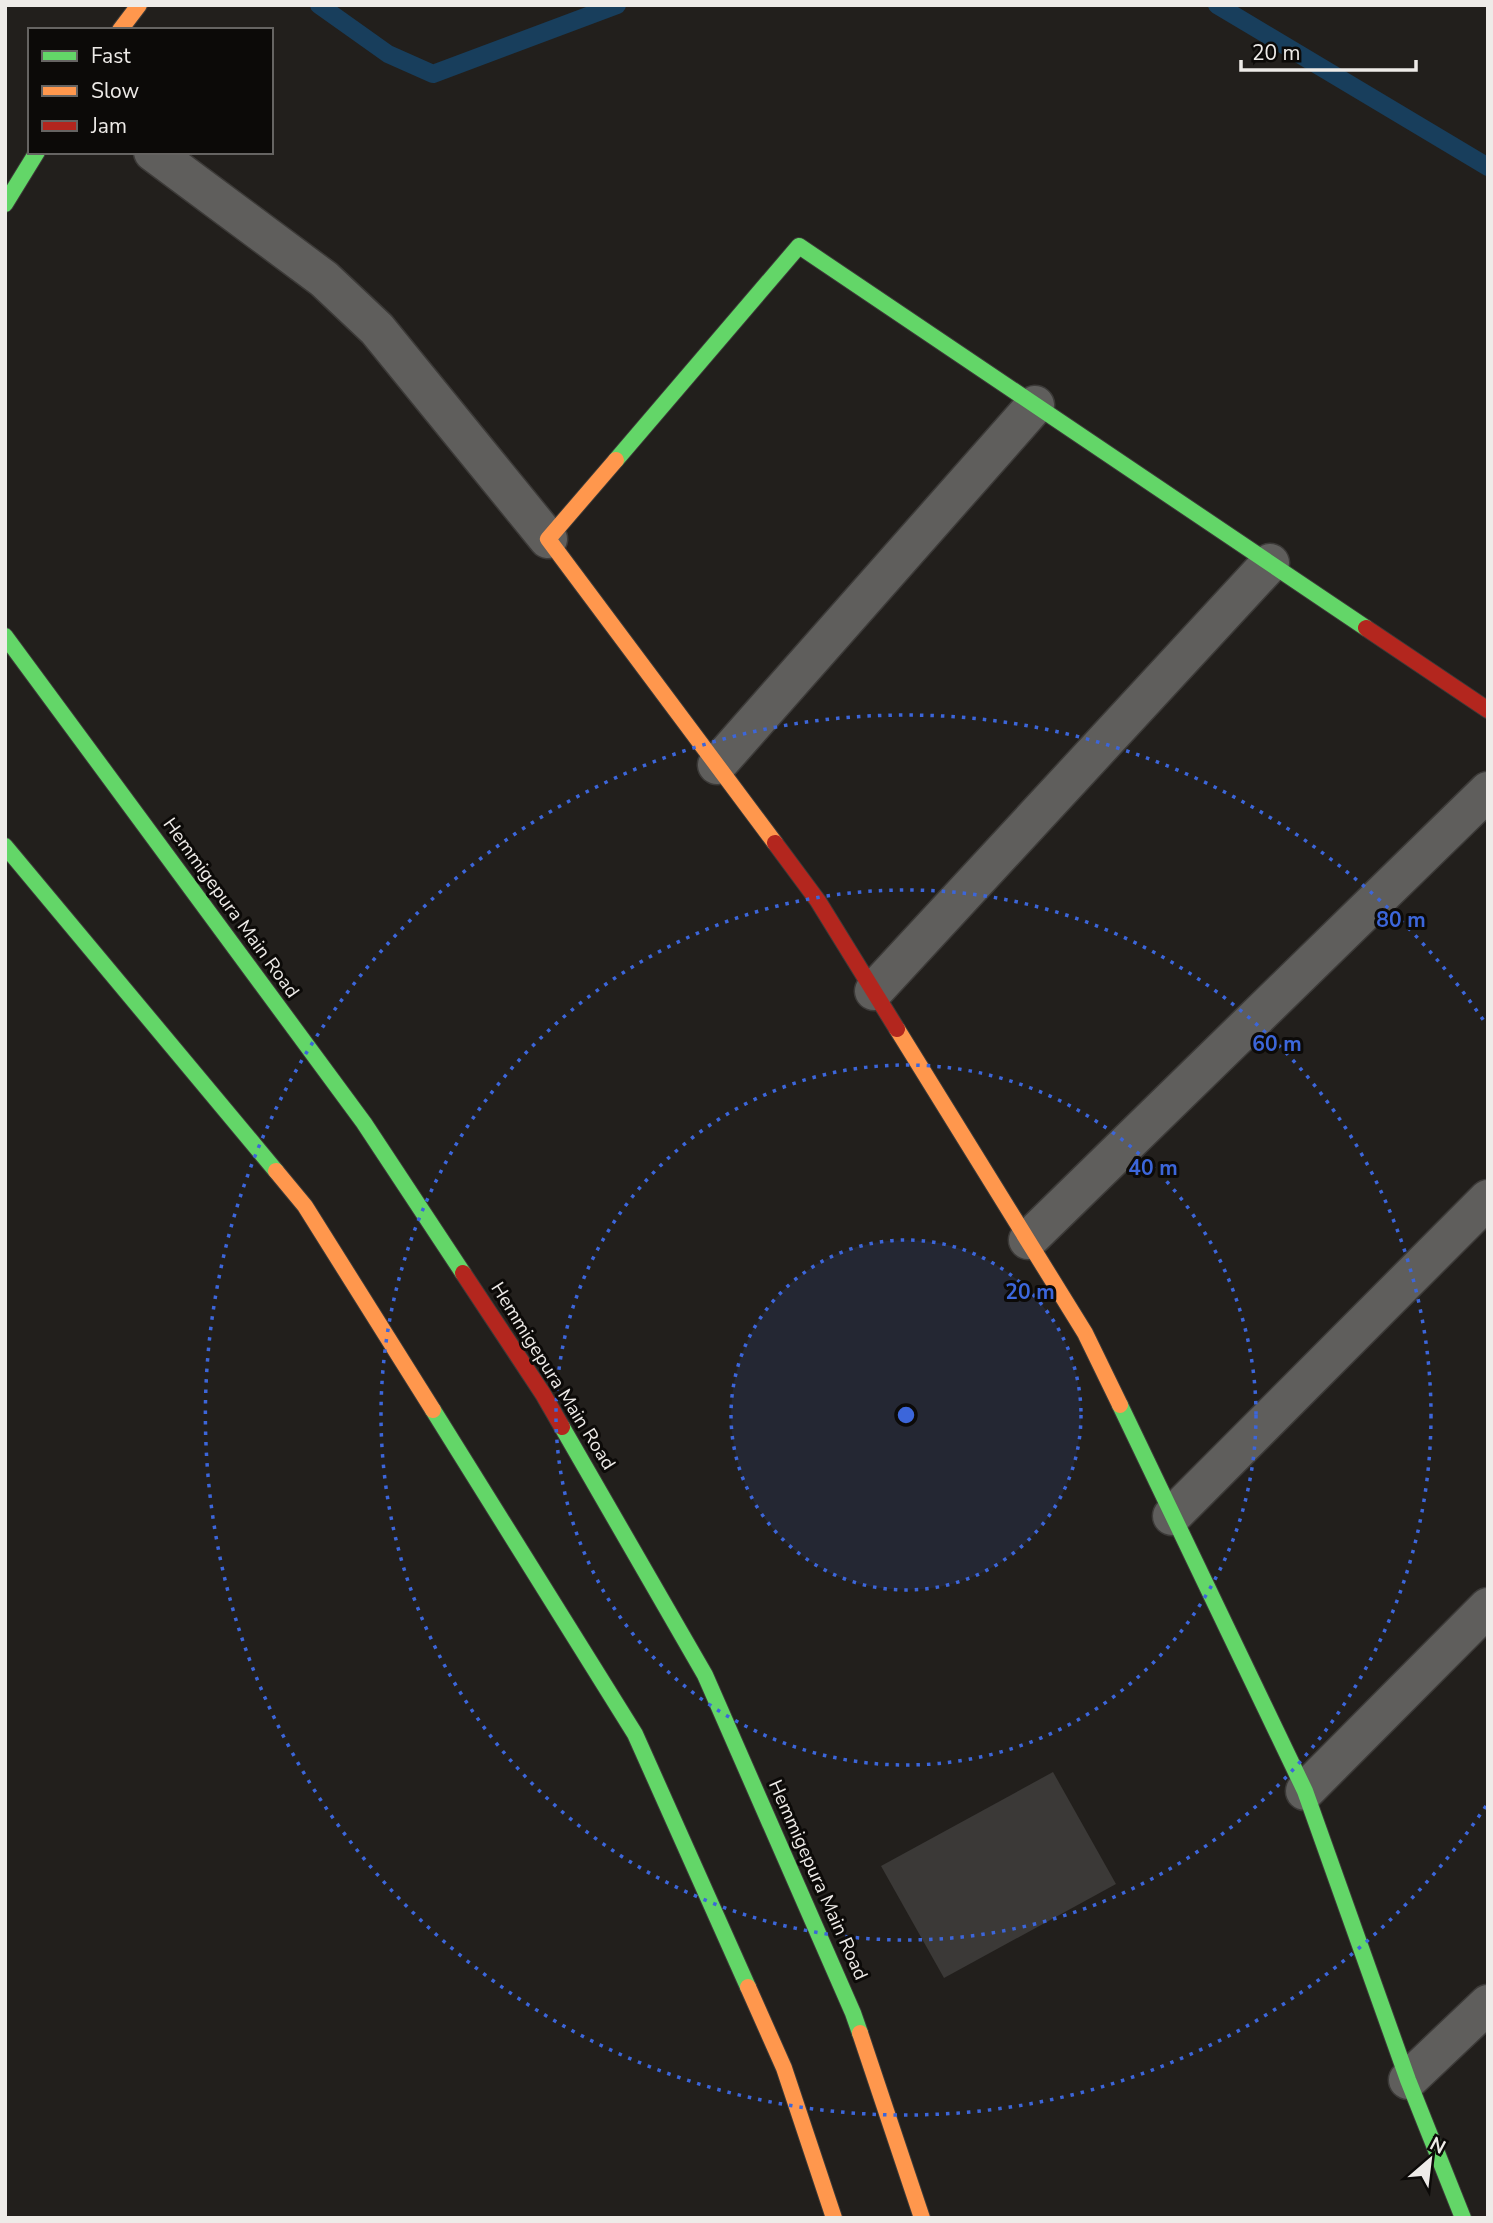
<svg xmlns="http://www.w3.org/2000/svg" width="1493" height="2223" font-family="'Nunito Sans',sans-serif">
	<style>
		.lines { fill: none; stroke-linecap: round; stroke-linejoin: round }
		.stream { stroke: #183e5c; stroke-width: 18 }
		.building { fill: #3b3937 }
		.street-casing { stroke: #3c3a38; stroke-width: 41 }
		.fast-casing { stroke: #3c3a38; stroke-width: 18 }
		.slow-casing { stroke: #3c3a38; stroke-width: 18 }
		.jam-casing { stroke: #3c3a38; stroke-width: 18 }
		.street { stroke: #5f5e5c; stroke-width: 38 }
		.fast { stroke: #63d668; stroke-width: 16 }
		.slow { stroke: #ff974d; stroke-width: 16 }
		.jam { stroke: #b3261e; stroke-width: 16 }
		.ring { fill: none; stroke: #3c66da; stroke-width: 3.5; stroke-dasharray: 3.5 7 }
		.labels { text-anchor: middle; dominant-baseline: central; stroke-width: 6; stroke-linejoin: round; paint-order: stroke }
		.street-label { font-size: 19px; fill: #eeebe8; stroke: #0c0a08 }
		.centre { fill: #3c66da; stroke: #0c0a08; stroke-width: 3.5 }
		.ring-label { font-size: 21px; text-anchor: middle; font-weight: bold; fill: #3c66da; stroke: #0c0a08; stroke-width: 6; stroke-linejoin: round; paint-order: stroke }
	</style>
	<rect width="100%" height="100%" fill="#221f1c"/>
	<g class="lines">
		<g class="stream">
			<path d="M319,5L388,54L433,74L617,5"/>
			<path d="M1217,5L1488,167"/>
		</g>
	</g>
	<path class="building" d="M1053,1772L1116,1884L944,1978L881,1866Z"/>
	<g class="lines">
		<defs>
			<g id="street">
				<path d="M153,152L324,279L377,329L548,539"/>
				<path d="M717,765L1035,405"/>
				<path d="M874,991L1270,563"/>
				<path d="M1028,1240L1488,791"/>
				<path d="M1172,1516L1488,1199"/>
				<path d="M1305,1791L1488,1607"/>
				<path d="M1408,2080L1488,2004"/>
			</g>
			<g id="fast">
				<path d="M5,204L37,152"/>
				<path d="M616,460L799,246L1366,628"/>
				<path d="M5,636L364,1123L463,1273"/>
				<path d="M5,846L276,1171"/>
				<path d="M1120,1405L1305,1791L1408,2080L1463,2218"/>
				<path d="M433,1410L635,1734L748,1987"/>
				<path d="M562,1427L705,1675L853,2013L860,2033"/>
			</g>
			<g id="slow">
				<path d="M120,30L139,5"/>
				<path d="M616,460L548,539L775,843"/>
				<path d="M897,1029L1085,1333L1120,1405"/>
				<path d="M276,1171L305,1206L433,1410"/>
				<path d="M748,1987L784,2068L834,2218"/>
				<path d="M860,2033L922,2218"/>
			</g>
			<g id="jam">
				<path d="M1366,628L1488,710"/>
				<path d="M775,843L818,901L897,1029"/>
				<path d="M463,1273L543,1394L562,1427"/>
			</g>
		</defs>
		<use href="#street" class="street-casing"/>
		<use href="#fast" class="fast-casing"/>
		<use href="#slow" class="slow-casing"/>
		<use href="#jam" class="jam-casing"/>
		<use href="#street" class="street"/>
		<use href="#fast" class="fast"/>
		<use href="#slow" class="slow"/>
		<use href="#jam" class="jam"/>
	</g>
	<circle cx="906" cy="1415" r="175" fill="#3c66da" fill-opacity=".12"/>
	<g class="ring">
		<circle cx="906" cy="1415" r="175"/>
		<circle cx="906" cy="1415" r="350"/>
		<circle cx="906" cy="1415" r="525"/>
		<path d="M1486 1806A700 700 0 1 1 1486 1024"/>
	</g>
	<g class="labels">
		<g class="street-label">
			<text transform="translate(231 908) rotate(54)">Hemmigepura Main Road</text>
			<text transform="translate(553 1376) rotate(58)">Hemmigepura Main Road</text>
			<text transform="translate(818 1880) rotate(66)">Hemmigepura Main Road</text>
		</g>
	</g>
	<circle cx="906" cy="1415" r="10" class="centre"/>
	<g class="ring-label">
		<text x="1401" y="927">80 m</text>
		<text x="1277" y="1051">60 m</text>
		<text x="1153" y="1175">40 m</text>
		<text x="1030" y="1299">20 m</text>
	</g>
	<rect width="1493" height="2223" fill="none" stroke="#eeebe8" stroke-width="14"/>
	<rect x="28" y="28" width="245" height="126" fill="#0c0a08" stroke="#666462" stroke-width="2"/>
	<rect x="42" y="51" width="35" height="10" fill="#63d668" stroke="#666462" stroke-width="2"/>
	<text x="91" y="63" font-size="21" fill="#eeebe8">Fast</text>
	<rect x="42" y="86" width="35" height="10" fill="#ff974d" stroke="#666462" stroke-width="2"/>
	<text x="91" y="98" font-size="21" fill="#eeebe8">Slow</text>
	<rect x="42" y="121" width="35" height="10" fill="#b3261e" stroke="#666462" stroke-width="2"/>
	<text x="91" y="133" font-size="21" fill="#eeebe8">Jam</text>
	<g transform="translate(1430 2160) rotate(28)" stroke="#0c0a08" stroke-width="5" paint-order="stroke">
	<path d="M0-5L12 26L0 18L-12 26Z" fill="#eeebe8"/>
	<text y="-10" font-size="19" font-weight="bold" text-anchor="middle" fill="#eeebe8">N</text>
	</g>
	<path d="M1241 60v10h175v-10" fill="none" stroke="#eeebe8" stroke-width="3.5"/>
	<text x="1252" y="60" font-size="21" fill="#eeebe8" stroke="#0c0a08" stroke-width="5" paint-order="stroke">20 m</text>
</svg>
